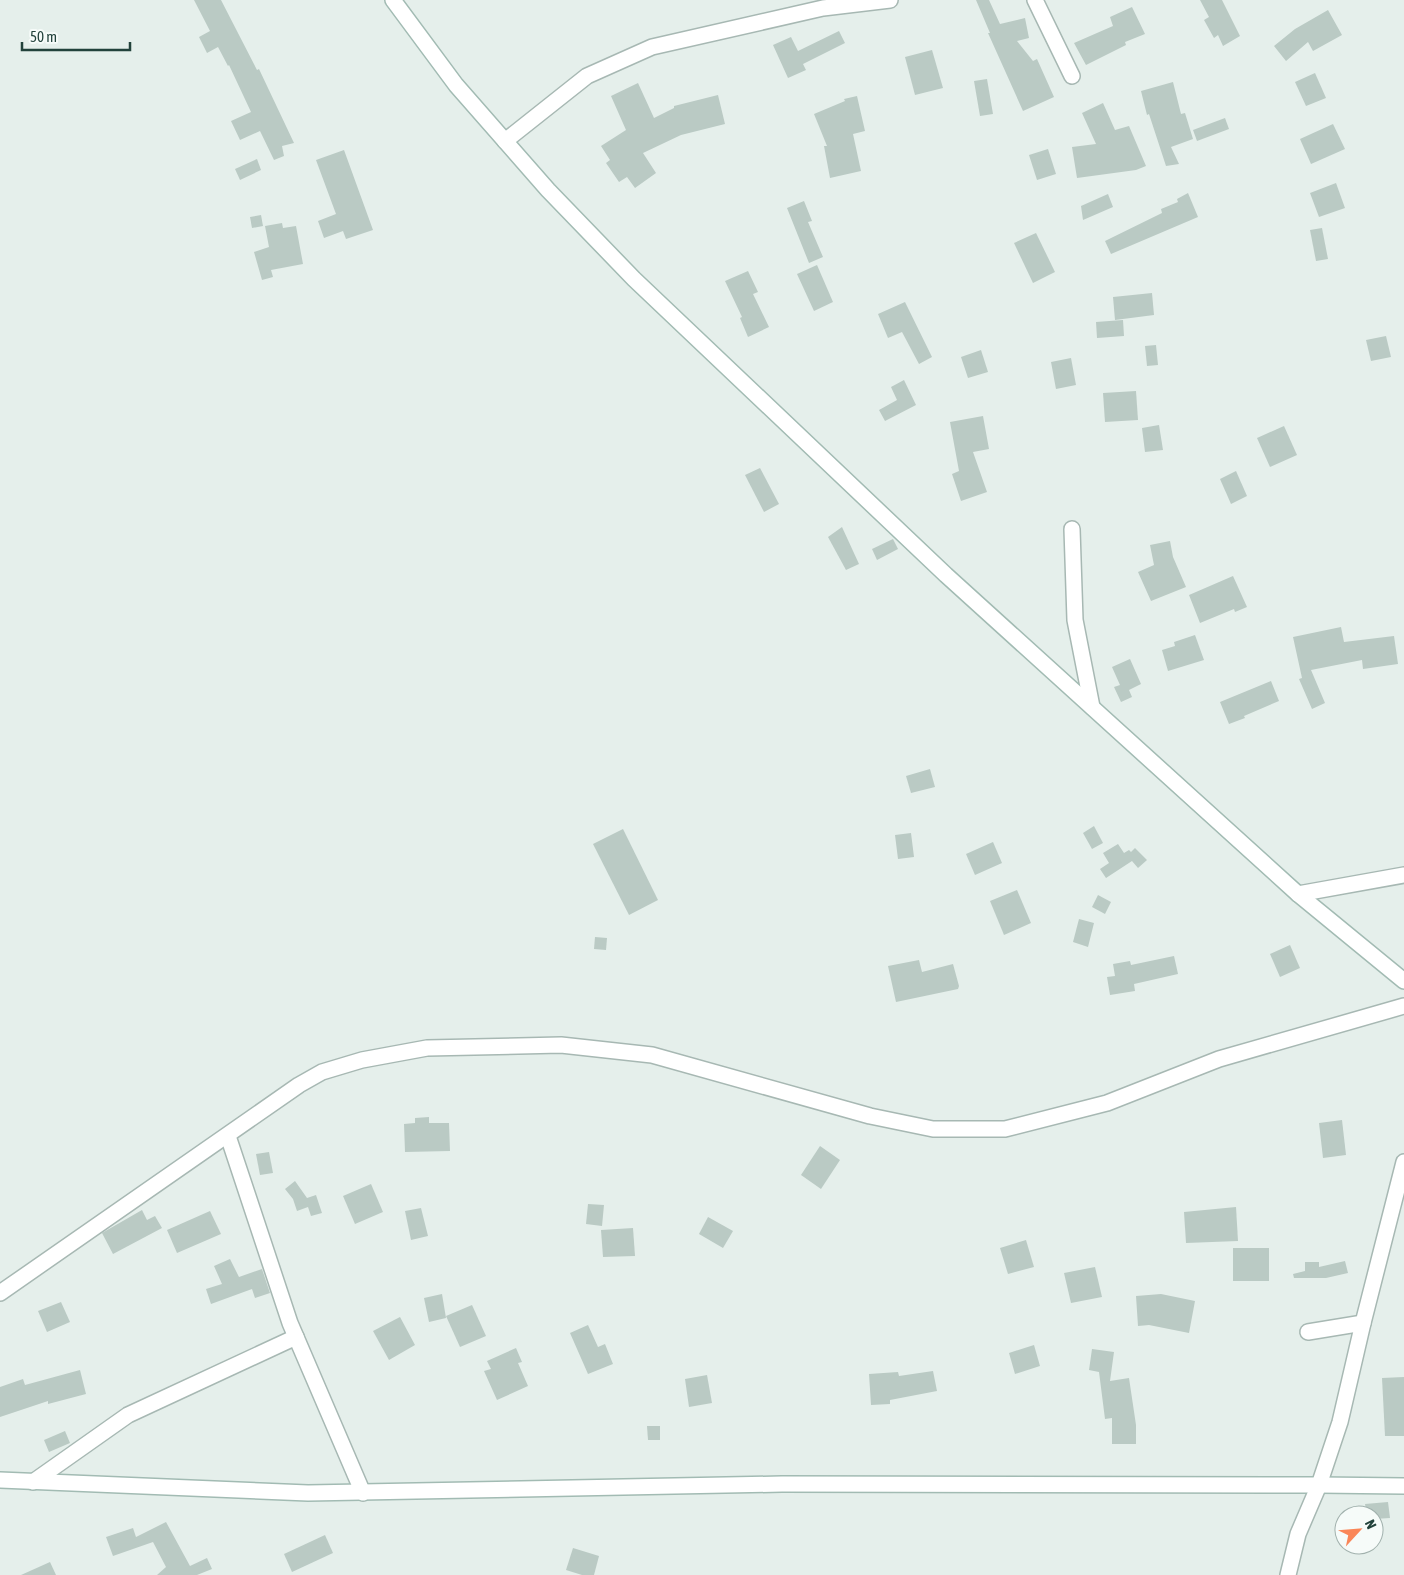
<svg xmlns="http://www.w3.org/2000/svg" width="1404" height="1575" font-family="'Asap Condensed',sans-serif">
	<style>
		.building { fill: #bacac4 }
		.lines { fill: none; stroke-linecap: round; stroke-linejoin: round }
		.street-casing { stroke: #a7b8b3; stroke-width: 18 }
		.secondary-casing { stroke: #a2bbb3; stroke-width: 18 }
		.street { stroke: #fff; stroke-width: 15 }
		.secondary { stroke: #fff; stroke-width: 15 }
	</style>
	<rect width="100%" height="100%" fill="#e5efeb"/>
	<g class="building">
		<path d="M194,0H221L257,70L259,69L294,143L282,146L284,156L274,160L260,131L240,140L231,121L251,112L229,65L228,66L218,47L207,53L199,37L210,31Z"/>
		<path d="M976,0H989L1000,24L1025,18L1029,38L1017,41L1033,61L1037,59L1054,97L1023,111L988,33H990Z"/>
		<path d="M1200,0H1222L1240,36L1223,46L1218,35L1214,38L1204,20L1209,17Z"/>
		<path d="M1132,7L1145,34L1125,42L1126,45L1086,65L1074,43L1113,26L1110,17Z"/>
		<path d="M1328,10L1342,35L1313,51L1308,42L1286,61L1274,46L1295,29Z"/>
		<path d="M839,31L845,43L803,64L806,70L788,78L773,45L791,37L798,51Z"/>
		<path d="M932,50L943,88L915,95L905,57Z"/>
		<path d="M1315,73L1326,98L1306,106L1295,82Z"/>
		<path d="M987,79L993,114L980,116L974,81Z"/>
		<path d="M1173,82L1181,114L1185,113L1193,139L1171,147L1179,164L1166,166L1149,114L1147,115L1141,91Z"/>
		<path d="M638,83L654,118L674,108V106L718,95L725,124L681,135L643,153L656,173L635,188L627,177L619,182L606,163L610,160L601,146L626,130L611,96Z"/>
		<path d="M857,96L865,131L853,134L861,171L830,178L824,146H827L814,114L845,101L844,99Z"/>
		<path d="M1103,103L1115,130L1129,126L1146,166L1136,170L1077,178L1072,147L1096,144L1082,113Z"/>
		<path d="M1225,118L1229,129L1197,141L1193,130Z"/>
		<path d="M1333,124L1345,149L1311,164L1300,139Z"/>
		<path d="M1048,149L1056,174L1037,180L1029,155Z"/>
		<path d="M344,150L373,230L346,239L343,231L324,238L318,221L336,214L316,160Z"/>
		<path d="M257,159L261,170L240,180L235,169Z"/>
		<path d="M1336,183L1345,208L1319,217L1310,193Z"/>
		<path d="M1188,193L1198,217L1111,254L1105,241L1162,213L1161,209L1178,202L1177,199Z"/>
		<path d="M1108,194L1113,207L1083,220L1081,206Z"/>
		<path d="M804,201L812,221L808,222L823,257L809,263L787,208Z"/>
		<path d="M261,215L263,226L252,228L250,217Z"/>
		<path d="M282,223L283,228L296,226L303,264L271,270L273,277L262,280L254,252L269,247L265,226Z"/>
		<path d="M1322,228L1328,259L1316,261L1310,230Z"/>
		<path d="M1036,233L1055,272L1033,283L1014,243Z"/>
		<path d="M817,265L833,302L814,311L797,274Z"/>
		<path d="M748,271L758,292L753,294L769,327L748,337L740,318L742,317L725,281Z"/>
		<path d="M1152,293L1154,315L1115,320L1113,297Z"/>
		<path d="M905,302L932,357L919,364L902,332L888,338L878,314Z"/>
		<path d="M1123,320L1124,336L1097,338L1096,322Z"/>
		<path d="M1386,336L1391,357L1371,361L1366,340Z"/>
		<path d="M1156,345L1158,365L1147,366L1145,346Z"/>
		<path d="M981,350L988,372L968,378L961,357Z"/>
		<path d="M1071,358L1076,385L1056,389L1051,362Z"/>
		<path d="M904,380L916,405L885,421L879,410L897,400L891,387Z"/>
		<path d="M1136,391L1138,420L1105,422L1103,393Z"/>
		<path d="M983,416L989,449L973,452L987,492L961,501L952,474L959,471L950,422Z"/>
		<path d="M1159,425L1163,450L1145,452L1142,428Z"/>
		<path d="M1284,426L1297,455L1270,467L1257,438Z"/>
		<path d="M760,468L779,504L764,512L745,475Z"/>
		<path d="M1236,471L1247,496L1231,504L1220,479Z"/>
		<path d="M842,527L859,564L846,570L828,537Z"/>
		<path d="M893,539L898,549L877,560L872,549Z"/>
		<path d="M1170,541L1173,557L1186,587L1151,601L1138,572L1154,565L1150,545Z"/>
		<path d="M1233,576L1247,607L1235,612L1234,609L1200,623L1189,595Z"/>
		<path d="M1341,627L1344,642L1394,636L1398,664L1363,669L1362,660L1311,670L1325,703L1312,709L1299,679L1302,678L1293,637Z"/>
		<path d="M1195,635L1204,660L1168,671L1162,650L1175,646L1174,642Z"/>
		<path d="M1130,659L1141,684L1129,690L1132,697L1121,702L1114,687L1120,685L1112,667Z"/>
		<path d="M1271,681L1279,701L1244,716L1245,718L1229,724L1220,702Z"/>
		<path d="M930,769L935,787L911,793L906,776Z"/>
		<path d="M1094,826L1103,843L1092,849L1083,833Z"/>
		<path d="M623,829L658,900L629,915L593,844Z"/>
		<path d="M911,833L914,857L898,859L895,835Z"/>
		<path d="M993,842L1002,863L975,875L966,854Z"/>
		<path d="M1118,844L1124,853L1129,850L1131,852L1135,848L1147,860L1138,868L1132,861L1106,878L1100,869L1109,863L1103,853Z"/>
		<path d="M1017,890L1031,923L1004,935L990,901Z"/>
		<path d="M1098,895L1111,902L1105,914L1092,907Z"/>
		<path d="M1079,919L1094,923L1088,947L1073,942Z"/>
		<path d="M595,937L607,938L606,950L594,949Z"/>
		<path d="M1290,945L1300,968L1280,977L1270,954Z"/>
		<path d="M1174,956L1178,974L1134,984L1135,991L1110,995L1107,977L1115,976L1113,964L1130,961L1131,965Z"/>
		<path d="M919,960L922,972L953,964L959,986L958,989L896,1002L888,966Z"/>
		<path d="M429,1117V1123H449L450,1151L405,1152L404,1124L415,1123V1118Z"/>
		<path d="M1342,1120L1346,1155L1323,1158L1319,1123Z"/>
		<path d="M820,1146L840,1160L821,1189L801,1175Z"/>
		<path d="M269,1152L273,1173L260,1175L256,1154Z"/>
		<path d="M295,1181L307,1198L316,1195L322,1213L311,1216L308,1207L297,1211L293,1199L285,1189Z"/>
		<path d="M371,1184L383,1212L355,1224L343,1196Z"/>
		<path d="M588,1204L604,1205L602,1226L586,1224Z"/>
		<path d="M1236,1207L1238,1241L1186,1243L1184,1212Z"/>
		<path d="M421,1208L428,1236L411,1240L405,1211Z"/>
		<path d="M142,1210L147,1220L155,1216L162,1228L113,1254L102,1233Z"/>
		<path d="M210,1211L221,1234L177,1253L167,1230Z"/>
		<path d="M708,1217L733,1231L723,1248L699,1234Z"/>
		<path d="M633,1228L635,1256L603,1257L601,1230Z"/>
		<path d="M1026,1240L1034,1267L1008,1274L1000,1248Z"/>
		<rect x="1233" y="1248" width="36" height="33"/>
		<path d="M230,1259L239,1277L262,1269L270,1293L255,1298L252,1289L211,1304L206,1289L222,1284L214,1266Z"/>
		<path d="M1345,1261L1348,1273L1326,1278H1294L1293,1274L1305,1271V1262H1319V1267Z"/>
		<path d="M1095,1267L1102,1297L1071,1303L1064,1273Z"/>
		<path d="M442,1294L446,1318L429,1322L424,1298Z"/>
		<path d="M1161,1294L1195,1301L1189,1333L1149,1325L1138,1326L1136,1296Z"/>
		<path d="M61,1302L70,1322L47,1332L38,1311Z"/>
		<path d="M472,1305L486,1336L460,1347L446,1316Z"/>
		<path d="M400,1317L415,1345L389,1360L373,1331Z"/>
		<path d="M588,1325L598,1347L605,1344L613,1364L588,1374L570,1333Z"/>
		<path d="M1034,1345L1040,1366L1015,1374L1009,1353Z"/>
		<path d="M516,1348L522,1362L518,1363L528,1386L497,1400L484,1371L491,1369L487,1361Z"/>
		<path d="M1092,1349L1114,1352L1110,1381L1129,1378L1136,1425V1444H1112V1418L1105,1419L1099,1372L1089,1370Z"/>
		<path d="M80,1370L86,1394L48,1404V1401L0,1417V1387L23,1379L25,1385Z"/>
		<path d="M933,1371L937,1391L890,1400V1404L871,1405L869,1374L898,1372L899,1376Z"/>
		<path d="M707,1375L712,1403L689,1407L685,1379Z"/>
		<path d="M1404,1377V1436H1385L1382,1378Z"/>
		<path d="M647,1426H660V1440H648Z"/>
		<path d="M65,1431L70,1443L49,1452L44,1440Z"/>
		<path d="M1388,1502L1390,1518L1374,1519V1515H1367L1365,1504Z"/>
		<path d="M166,1522L190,1566L207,1558L212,1569L197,1575H157L166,1567L153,1542L113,1556L106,1537L133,1528L136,1537Z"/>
		<path d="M325,1535L333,1553L292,1572L284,1554Z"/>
		<path d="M573,1548L599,1556L594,1575H582L566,1570Z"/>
		<path d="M50,1562L56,1575H21Z"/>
	</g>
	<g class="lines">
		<defs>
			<g id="street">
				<path d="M1035,0L1072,76"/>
				<path d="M505,141L587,76L652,47L823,8L890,0"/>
				<path d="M1072,529L1075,620L1092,707"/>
				<path d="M1298,894L1404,875"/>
				<path d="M228,1136L290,1323L363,1493"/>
				<path d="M0,1293L299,1085L322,1072L362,1060L427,1048L561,1045L652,1055L870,1116L933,1129H1005L1107,1103L1219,1059L1404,1006"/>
				<path d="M1308,1332L1363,1323"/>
				<path d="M33,1482L128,1415L296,1337"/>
				<path d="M1288,1575L1298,1534L1319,1485L1340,1422L1363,1323L1404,1162"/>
			</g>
			<g id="secondary">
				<path d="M393,0L456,85L548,190L634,279L946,575L1298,894L1404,981"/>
				<path d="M0,1480L308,1493L782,1484L1319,1485L1404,1486"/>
			</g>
		</defs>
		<use href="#street" class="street-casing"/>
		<use href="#secondary" class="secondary-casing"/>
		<use href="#street" class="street"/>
		<use href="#secondary" class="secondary"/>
	</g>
	<g transform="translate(1359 1530) rotate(64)"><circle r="24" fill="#f6fbf9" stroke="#a1b1ad"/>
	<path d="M0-4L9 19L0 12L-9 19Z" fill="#fa8658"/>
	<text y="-8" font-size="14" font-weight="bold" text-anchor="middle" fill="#22423b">N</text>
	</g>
	<path d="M22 42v8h108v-8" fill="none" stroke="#22423b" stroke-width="2.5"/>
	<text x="30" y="42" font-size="15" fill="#22423b" stroke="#f6fbf9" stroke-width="4" paint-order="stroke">50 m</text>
</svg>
